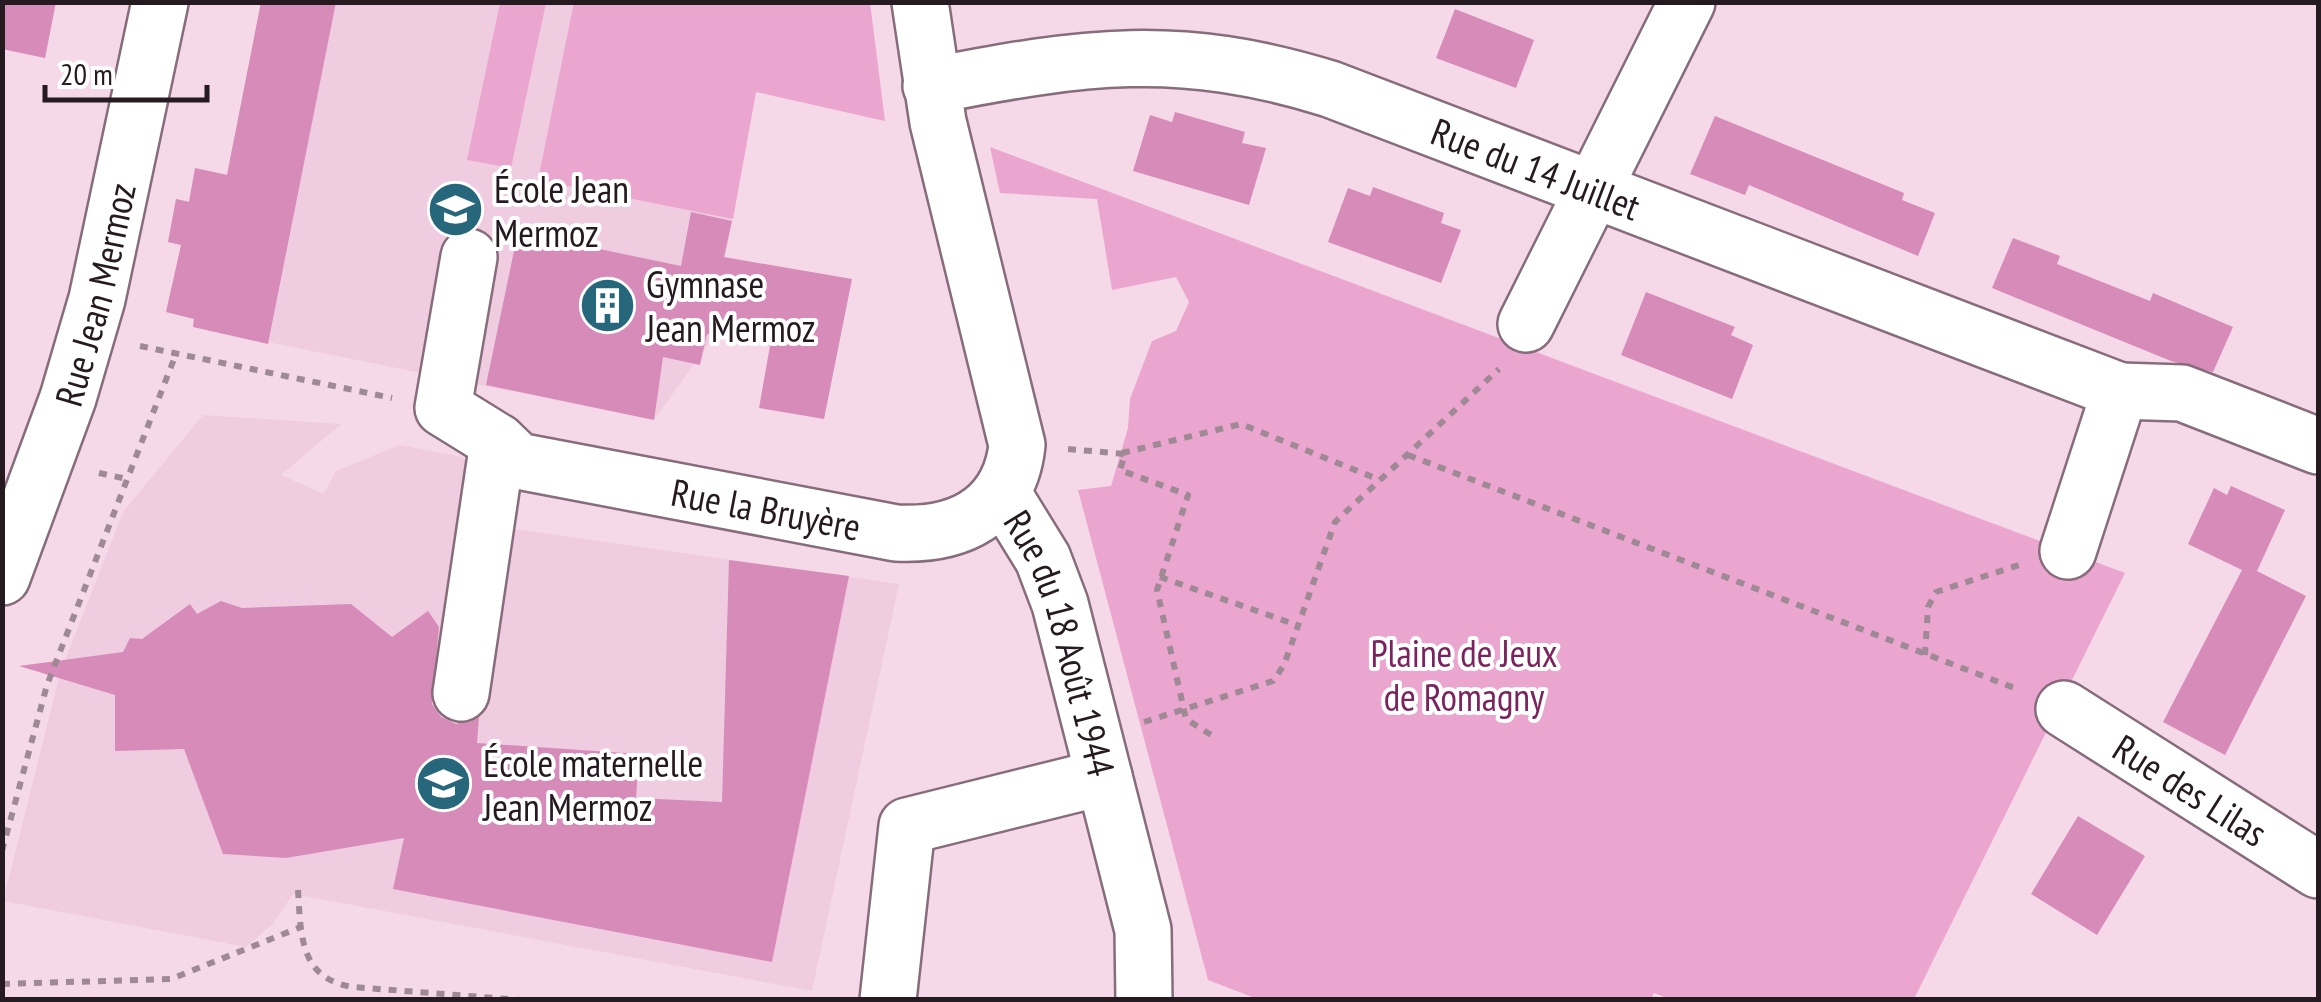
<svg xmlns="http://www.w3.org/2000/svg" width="2321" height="1002" font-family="'PT Sans Narrow',sans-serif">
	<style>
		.built { fill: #f0cce1 }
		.green { fill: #eba6cf }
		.building { fill: #d68bb8 }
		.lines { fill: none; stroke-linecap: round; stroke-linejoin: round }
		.minor-casing { stroke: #876d7c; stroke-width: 60 }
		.path { stroke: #9e8995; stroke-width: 6; stroke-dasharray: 8 8; stroke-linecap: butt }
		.minor { stroke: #fff; stroke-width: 55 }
		.labels { text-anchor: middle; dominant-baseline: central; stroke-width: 8; stroke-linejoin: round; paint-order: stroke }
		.street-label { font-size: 38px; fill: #241a20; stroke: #fff }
		.poi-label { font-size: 38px; fill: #241a20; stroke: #fff; text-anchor: start }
		.park-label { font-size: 38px; fill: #7b235e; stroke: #fff }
	</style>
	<rect width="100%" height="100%" fill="#f6d9e9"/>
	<g class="built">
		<path d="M261,3H870L885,121L756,92L709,343L654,420L193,327L194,319L167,312L181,245L168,242L176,199L189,201L195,168L227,174Z"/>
		<path d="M203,415L341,424L281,475L324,494L336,471L399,445L463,457L479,486L474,523L899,584L812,991L293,894L273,924L246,947L3,901L60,673L123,512Z"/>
	</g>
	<g class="green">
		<path d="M574,2L870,3L885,121L756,92L733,219L538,180Z"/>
		<path d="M500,3H546L511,168L467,160Z"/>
		<path d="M990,147L2125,573L1914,999L1672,1000L1654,993L1651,1000H1260L1208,980L1078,490L1111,486L1128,428L1130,399L1152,341L1176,331L1189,302L1176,277L1112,290L1097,199L1000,193Z"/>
	</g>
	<g class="building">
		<path d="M2,2H56L45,58L2,49Z"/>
		<path d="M261,2H336L268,344L193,327L194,319L166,312L181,245L168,242L176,199L189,202L195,168L227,175Z"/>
		<path d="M1455,9L1534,40L1516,88L1436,58Z"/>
		<path d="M1175,112L1245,132L1242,143L1266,148L1249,205L1133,171L1150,115L1172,122Z"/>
		<path d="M1715,116L1904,193L1902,200L1935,213L1918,256L1749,185L1745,195L1690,174Z"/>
		<path d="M1373,187L1444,213L1441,223L1461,230L1441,283L1328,242L1348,188L1370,196Z"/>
		<path d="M691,212L732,221L724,257L852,279L824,419L759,408L770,346L707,334L700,365L663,357L654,420L486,385L518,232L681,266Z"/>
		<path d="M2013,238L2060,256L2057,264L2150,301L2153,293L2233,327L2213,372L2171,361L1992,288Z"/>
		<path d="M1646,292L1735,327L1731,335L1753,345L1732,399L1621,355Z"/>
		<path d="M2231,486L2285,510L2257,571L2306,596L2225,755L2163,722L2242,570L2188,544L2214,488L2227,495Z"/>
		<path d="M729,560L849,576L772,962L393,889L404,838L286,858L223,854L184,749L115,751V695L19,666L123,652L130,638L142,639L190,604L197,614L221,601L242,608L351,604L392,637L428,611L439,627L432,704L441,717L456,724L479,717L477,743L639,754L636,798L722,802Z"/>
		<path d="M2078,816L2145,856L2097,935L2031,894Z"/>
	</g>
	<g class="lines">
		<defs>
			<g id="minor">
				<path id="s1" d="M931,86C1082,56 1179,42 1330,89L2120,391L2068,551"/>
				<path id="s2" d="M469,257L443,408L498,442L518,461L896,533C959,536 1010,512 1017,445L938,122L920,2"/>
				<path d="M1526,324L1687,2"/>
				<path d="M2120,391L2182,393L2318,446"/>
				<path id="s3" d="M1003,494L1043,559L1060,604L1143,930L1144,1000"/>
				<path id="s4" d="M2,577L68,398L97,299L160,2"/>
				<path d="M461,693L498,442"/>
				<path id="s5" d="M2064,709L2318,870"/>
				<path d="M888,1000L907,826L1104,777"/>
			</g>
		</defs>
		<use href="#minor" class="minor-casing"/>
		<g class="path">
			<path d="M140,346L392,398"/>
			<path d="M1068,449L1125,454L1120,470L1188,495L1157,590L1186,719L1216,738"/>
			<path d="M1122,453L1241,424L1380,480"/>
			<path d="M1408,455L2017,689"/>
			<path d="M99,473L127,479"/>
			<path d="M1160,577L1297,625"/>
			<path d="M1925,655L1928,607L1936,592L2019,565"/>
			<path d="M1144,722L1273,681L1284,665L1335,522L1499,369"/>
			<path d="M2,851L47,685L176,354"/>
			<path d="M298,890C301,934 299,979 353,987L521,1000"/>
			<path d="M2,984L171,979L301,927"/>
		</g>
		<use href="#minor" class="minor"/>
	</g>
	<defs>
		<symbol id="school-disc" viewBox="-11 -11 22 22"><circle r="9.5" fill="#27677c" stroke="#fff"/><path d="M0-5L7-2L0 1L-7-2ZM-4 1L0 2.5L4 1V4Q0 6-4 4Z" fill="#fff"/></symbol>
		<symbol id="building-disc" viewBox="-11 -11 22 22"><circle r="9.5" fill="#27677c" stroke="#fff"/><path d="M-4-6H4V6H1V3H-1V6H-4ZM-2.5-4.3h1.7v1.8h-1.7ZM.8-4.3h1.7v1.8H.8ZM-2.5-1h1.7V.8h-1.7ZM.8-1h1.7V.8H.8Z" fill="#fff"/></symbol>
	</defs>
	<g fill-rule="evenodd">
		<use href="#school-disc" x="424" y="178" width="63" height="63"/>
		<use href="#building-disc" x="576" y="274" width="63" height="63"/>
		<use href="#school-disc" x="412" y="752" width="63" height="63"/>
	</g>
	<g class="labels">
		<g class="street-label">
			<text stroke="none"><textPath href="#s1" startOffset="625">Rue du 14 Juillet</textPath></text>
			<text stroke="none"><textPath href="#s4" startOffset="298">Rue Jean Mermoz</textPath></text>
			<text stroke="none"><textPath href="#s2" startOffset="498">Rue la Bruyère</textPath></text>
			<text stroke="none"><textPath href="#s3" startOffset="162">Rue du 18 Août 1944</textPath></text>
			<text stroke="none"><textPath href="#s5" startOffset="150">Rue des Lilas</textPath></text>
		</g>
		<g class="poi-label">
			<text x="494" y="188">École Jean<tspan x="494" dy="44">Mermoz</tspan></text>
			<text x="646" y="283">Gymnase<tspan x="646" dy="44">Jean Mermoz</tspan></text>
			<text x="483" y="762">École maternelle<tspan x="483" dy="44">Jean Mermoz</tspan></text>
		</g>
		<g class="park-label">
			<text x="1464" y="652">Plaine de Jeux<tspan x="1464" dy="44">de Romagny</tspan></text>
		</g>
	</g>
	<rect width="2321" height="1002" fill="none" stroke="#241a20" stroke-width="10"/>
	<path d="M45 85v15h162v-15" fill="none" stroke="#241a20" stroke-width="5"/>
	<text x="60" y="85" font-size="30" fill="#241a20" stroke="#ffffff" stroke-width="8" paint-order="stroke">20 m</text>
</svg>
